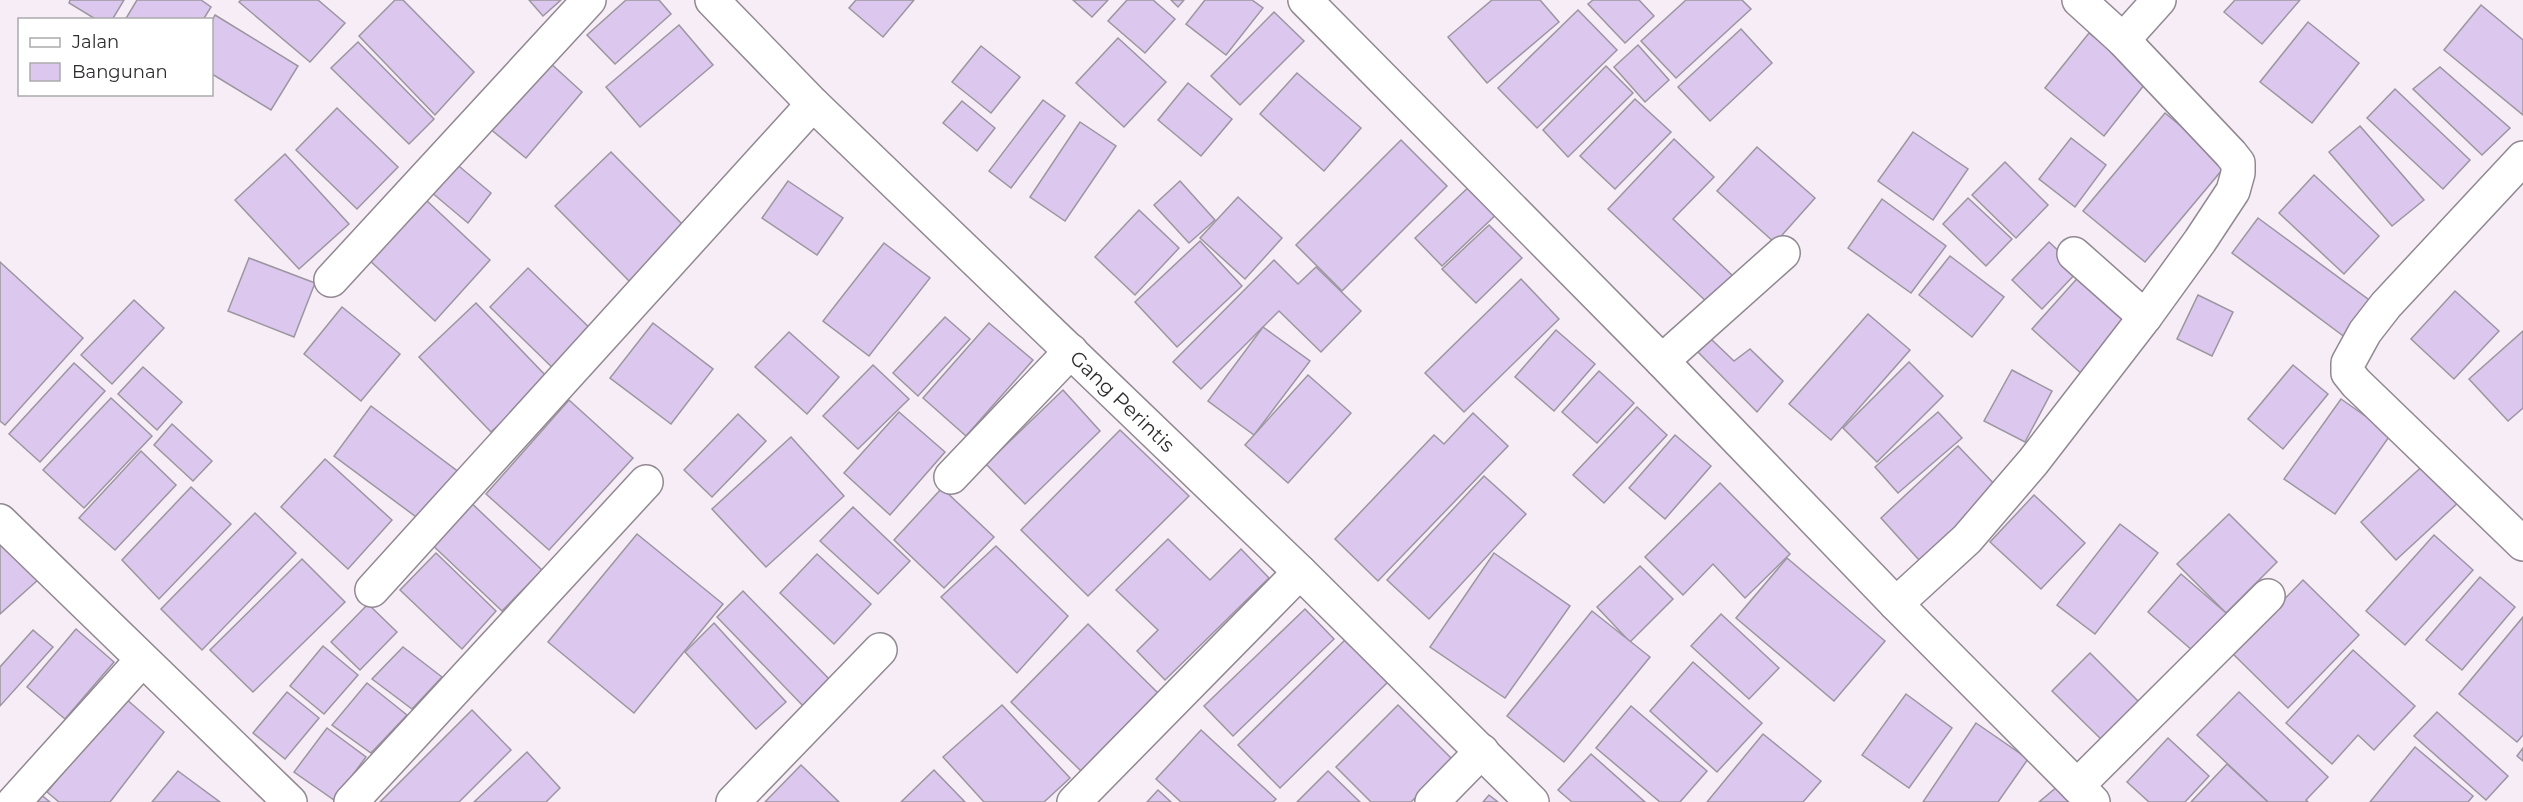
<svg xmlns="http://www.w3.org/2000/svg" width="2523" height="802" font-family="Montserrat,sans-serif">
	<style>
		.building { fill: #dcc8ee; stroke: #9b969f; stroke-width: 1.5 }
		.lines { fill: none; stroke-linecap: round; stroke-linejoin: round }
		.minor-casing { stroke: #918991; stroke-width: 36 }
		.minor { stroke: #fff; stroke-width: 33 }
		.labels { text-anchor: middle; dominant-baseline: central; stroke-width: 4.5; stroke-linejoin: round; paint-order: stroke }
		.street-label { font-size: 20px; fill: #302d30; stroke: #fff }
	</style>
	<rect width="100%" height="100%" fill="#f6edf6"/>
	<g class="building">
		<path d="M70,0H124L112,20H97L69,3Z"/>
		<path d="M137,0H201L211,7L203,20H125Z"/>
		<path d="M241,0H318L345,23L310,62L239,2Z"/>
		<path d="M395,0H403L474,72L435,115L359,36Z"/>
		<path d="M529,0H561L543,16Z"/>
		<path d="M626,0H659L671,14L615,64L587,35Z"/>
		<path d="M856,0H914L883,37L849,8Z"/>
		<path d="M1073,0H1108L1092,17Z"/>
		<path d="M1127,0H1153L1175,19L1145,53L1108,21Z"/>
		<path d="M1171,0H1184L1178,7Z"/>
		<path d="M1205,0H1252L1263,8L1226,55L1186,24Z"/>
		<path d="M1492,0H1540L1559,22L1487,83L1448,37Z"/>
		<path d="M1593,0H1639L1654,16L1625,43L1588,4Z"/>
		<path d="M1686,0H1742L1751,9L1676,78L1641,41Z"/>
		<path d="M2235,0H2300L2262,44L2224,12Z"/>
		<path d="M2481,5L2523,40V115L2444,50Z"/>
		<path d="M1578,10L1617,50L1537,128L1498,88Z"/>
		<path d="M1274,12L1304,41L1240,105L1211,76Z"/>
		<path d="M215,15L298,66L271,110L212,74V21Z"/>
		<path d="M2308,22L2359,63L2312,123L2260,82Z"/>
		<path d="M679,25L713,65L640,127L606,87Z"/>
		<path d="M1741,29L1772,63L1710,121L1678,87Z"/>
		<path d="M2089,33L2148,80L2104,136L2045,88Z"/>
		<path d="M1118,38L1166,82L1124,127L1076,83Z"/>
		<path d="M358,42L434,119L409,144L331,68Z"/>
		<path d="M1638,45L1669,80L1645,102L1614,67Z"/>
		<path d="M981,46L1020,77L991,113L952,82Z"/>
		<path d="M548,61L582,92L526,158L484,124Z"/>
		<path d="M1606,66L1633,93L1568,157L1543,130Z"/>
		<path d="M2440,67L2510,128L2482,155L2413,89Z"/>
		<path d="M1297,73L1361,128L1324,171L1260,114Z"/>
		<path d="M1188,83L1232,119L1201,156L1158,120Z"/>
		<path d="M2395,89L2470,160L2443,189L2367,118Z"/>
		<path d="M1635,99L1671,132L1615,189L1580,156Z"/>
		<path d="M1043,100L1065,116L1011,188L989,171Z"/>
		<path d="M962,101L995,128L977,151L943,123Z"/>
		<path d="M337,108L398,167L357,209L296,150Z"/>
		<path d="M2165,113L2227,164L2145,262L2083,211Z"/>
		<path d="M1080,122L1116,146L1065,221L1030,197Z"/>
		<path d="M2360,126L2424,200L2392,226L2329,152Z"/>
		<path d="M1913,132L1968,169L1933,220L1878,181Z"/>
		<path d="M2071,138L2106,165L2075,207L2039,179Z"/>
		<path d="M1674,139L1714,177L1673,219L1734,277L1709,304L1608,209Z"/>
		<path d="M1401,140L1447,186L1342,291L1296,245Z"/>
		<path d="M1757,147L1815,198L1775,243L1717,191Z"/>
		<path d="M611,152L688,230L632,284L555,206Z"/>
		<path d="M285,154L349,224L299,269L235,200Z"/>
		<path d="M454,162L491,193L468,223L431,192Z"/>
		<path d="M2005,162L2048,205L2016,238L1972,195Z"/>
		<path d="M2314,175L2379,236L2344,274L2279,213Z"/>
		<path d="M788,181L843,218L817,255L762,218Z"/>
		<path d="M1180,181L1215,220L1189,243L1154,205Z"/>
		<path d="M1474,182L1501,210L1442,266L1415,238Z"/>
		<path d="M1238,197L1282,238L1245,279L1200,238Z"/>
		<path d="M1968,198L2012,239L1986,266L1943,224Z"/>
		<path d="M1882,199L1946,246L1911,293L1848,248Z"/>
		<path d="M426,200L490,260L435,321L367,258Z"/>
		<path d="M1139,210L1179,248L1135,295L1095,257Z"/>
		<path d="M2258,218L2376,305L2350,341L2232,253Z"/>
		<path d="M1489,225L1522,258L1476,303L1442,269Z"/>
		<path d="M1200,241L1242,286L1177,347L1135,302Z"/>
		<path d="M2049,242L2079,270L2042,309L2012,280Z"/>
		<path d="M884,243L930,278L869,356L823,321Z"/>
		<path d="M1950,256L2004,297L1972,337L1919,295Z"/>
		<path d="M249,258L315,283L294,337L228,311Z"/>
		<path d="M1274,260L1298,284L1316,267L1361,311L1321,352L1279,311L1201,389L1173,362Z"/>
		<path d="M0,262L83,338L5,425L0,421Z"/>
		<path d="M528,268L598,336L560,375L490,307Z"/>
		<path d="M2082,273L2135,320L2084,376L2032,329Z"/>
		<path d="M1521,279L1559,319L1464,412L1425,373Z"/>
		<path d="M2455,291L2499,331L2454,379L2411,339Z"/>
		<path d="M2198,295L2233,312L2212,356L2177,339Z"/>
		<path d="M134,300L164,328L112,384L81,355Z"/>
		<path d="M476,303L548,378L491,432L419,357Z"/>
		<path d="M342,307L400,354L361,401L304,354Z"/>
		<path d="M1868,314L1910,350L1831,440L1789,404Z"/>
		<path d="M945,317L970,339L918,396L893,373Z"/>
		<path d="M653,323L713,369L671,424L610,378Z"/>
		<path d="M989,323L1033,360L966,436L923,398Z"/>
		<path d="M1263,327L1310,361L1254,435L1208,401Z"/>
		<path d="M1556,330L1595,364L1554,411L1515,377Z"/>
		<path d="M2523,331V408L2508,421L2469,379Z"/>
		<path d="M789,332L839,377L807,414L755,367Z"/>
		<path d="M1711,339L1734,361L1750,349L1783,381L1757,412L1698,352Z"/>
		<path d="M1909,362L1943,396L1877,462L1843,428Z"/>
		<path d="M74,363L105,391L40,462L9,434Z"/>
		<path d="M873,365L909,399L858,449L823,416Z"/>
		<path d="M2293,365L2328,394L2283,449L2248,419Z"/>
		<path d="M143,367L182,402L157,430L118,394Z"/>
		<path d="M2012,370L2052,391L2025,442L1984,421Z"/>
		<path d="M1599,371L1634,403L1597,443L1562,412Z"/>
		<path d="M1308,375L1351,413L1288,483L1245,445Z"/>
		<path d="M1063,390L1100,431L1025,504L986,464Z"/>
		<path d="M111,398L152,436L84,508L43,470Z"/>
		<path d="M2341,399L2391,434L2335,514L2284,479Z"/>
		<path d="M569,400L633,458L549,550L486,494Z"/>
		<path d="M371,406L464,476L427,525L334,456Z"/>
		<path d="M1637,407L1667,435L1604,503L1573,475Z"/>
		<path d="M899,412L945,452L890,515L844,473Z"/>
		<path d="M1938,412L1962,438L1898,493L1875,467Z"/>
		<path d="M1473,413L1508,446L1378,581L1335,539L1434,435L1444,444Z"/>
		<path d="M738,414L766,441L712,497L684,470Z"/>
		<path d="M172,424L212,461L193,481L154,445Z"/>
		<path d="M1120,430L1189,496L1088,596L1021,530Z"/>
		<path d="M1675,435L1711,466L1665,519L1629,488Z"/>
		<path d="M791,437L844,496L766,567L712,509Z"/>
		<path d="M1958,446L1998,488L1919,560L1881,518Z"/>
		<path d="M141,451L176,485L115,550L79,518Z"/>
		<path d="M325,459L392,520L348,569L281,507Z"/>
		<path d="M2427,462L2461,500L2396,560L2361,522Z"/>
		<path d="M1484,476L1526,514L1429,619L1387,580Z"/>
		<path d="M1720,483L1790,554L1745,598L1713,564L1683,595L1645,557Z"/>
		<path d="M191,487L231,524L159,599L122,560Z"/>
		<path d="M942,488L994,537L944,588L894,540Z"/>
		<path d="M2034,495L2085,543L2041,589L1990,542Z"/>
		<path d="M465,497L542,570L502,611L427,540Z"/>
		<path d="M853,507L910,561L878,594L820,541Z"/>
		<path d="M255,513L296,553L202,650L161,609Z"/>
		<path d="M2229,514L2277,562L2226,613L2177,564Z"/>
		<path d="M2120,524L2158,553L2095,634L2057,605Z"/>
		<path d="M637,534L723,604L634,713L548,642Z"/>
		<path d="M2434,535L2473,570L2405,645L2366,611Z"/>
		<path d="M0,536L39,579L0,614Z"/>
		<path d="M1168,539L1210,580L1241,549L1269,578L1165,680L1137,651L1158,630L1116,590Z"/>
		<path d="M996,546L1068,616L1017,673L941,597Z"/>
		<path d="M436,553L496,611L462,649L400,590Z"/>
		<path d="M1494,553L1570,606L1505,698L1430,647Z"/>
		<path d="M817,554L871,604L834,644L780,593Z"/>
		<path d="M1787,558L1885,641L1834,701L1736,618Z"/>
		<path d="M302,559L345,602L253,692L210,650Z"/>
		<path d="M1640,566L1673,599L1630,642L1597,607Z"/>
		<path d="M2181,574L2233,619L2200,657L2148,612Z"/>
		<path d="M2480,577L2515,607L2462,670L2426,640Z"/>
		<path d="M2303,580L2359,635L2288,708L2232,653Z"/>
		<path d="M743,591L833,683L806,709L717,617Z"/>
		<path d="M368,604L397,632L360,670L331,642Z"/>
		<path d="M1305,609L1334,639L1233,736L1204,706Z"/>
		<path d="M1592,611L1650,657L1564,762L1507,716Z"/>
		<path d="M1721,614L1779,668L1749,699L1691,646Z"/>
		<path d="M2523,617V735L2517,742L2459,694Z"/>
		<path d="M714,623L786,702L756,729L685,652Z"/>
		<path d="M1088,624L1158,693L1081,771L1011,702Z"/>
		<path d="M76,629L114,662L65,719L27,687Z"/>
		<path d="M33,630L53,647L0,706V667Z"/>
		<path d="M1348,637L1390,680L1280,788L1238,745Z"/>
		<path d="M323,646L358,675L324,714L290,686Z"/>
		<path d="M403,647L442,677L412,709L372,679Z"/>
		<path d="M2353,650L2415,706L2374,750L2358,735L2332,764L2286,723Z"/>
		<path d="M2090,653L2144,707L2107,745L2052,691Z"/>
		<path d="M1693,662L1762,723L1717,772L1650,711Z"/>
		<path d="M367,683L407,715L371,753L332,725Z"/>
		<path d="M287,692L319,718L285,759L253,733Z"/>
		<path d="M2239,692L2328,777L2306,800L2308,802H2268L2197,735Z"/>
		<path d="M1906,694L1952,728L1909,788L1862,755Z"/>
		<path d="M125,698L164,732L110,802H59L47,792Z"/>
		<path d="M1002,705L1070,778L1044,802H984L943,757Z"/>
		<path d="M1398,705L1453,760L1411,802H1371L1336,767Z"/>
		<path d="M1631,706L1707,771L1680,802H1660L1596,748Z"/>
		<path d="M472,710L511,750L459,802H380Z"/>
		<path d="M2437,712L2508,776L2486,800L2414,736Z"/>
		<path d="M1976,723L2028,759L1998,802H1923Z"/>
		<path d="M327,728L366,757L334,800L294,772Z"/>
		<path d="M1201,730L1276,799L1273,802H1181L1156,779Z"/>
		<path d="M1763,734L1821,781L1803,802H1707Z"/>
		<path d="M2168,738L2209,776L2185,802H2149L2127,782Z"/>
		<path d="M2415,747L2473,796L2468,802H2370Z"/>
		<path d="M2523,748V761L2517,756Z"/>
		<path d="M527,752L560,788L546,802H474Z"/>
		<path d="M1591,754L1645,802H1572L1558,790Z"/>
		<path d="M2227,764L2268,802H2191Z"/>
		<path d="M801,765L839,802H765Z"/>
		<path d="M934,770L965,802H901Z"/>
		<path d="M178,771L220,802H152Z"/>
		<path d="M1328,771L1360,802H1297Z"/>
		<path d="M2058,786L2072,802H2039Z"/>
		<path d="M34,789L50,802H23Z"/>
		<path d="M1158,790L1171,802H1147Z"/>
		<path d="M1489,795L1498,802H1483Z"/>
	</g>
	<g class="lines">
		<defs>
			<g id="minor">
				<path id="s1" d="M712,0L813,104L1300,572L1532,802"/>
				<path d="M1305,0L1662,361L1896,604L2093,802"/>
				<path d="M2123,40L2159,0"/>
				<path d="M2523,158L2386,305L2365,332L2348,363V373L2356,383L2523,544"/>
				<path d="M2074,254L2145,317"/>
				<path d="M331,280L589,0"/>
				<path d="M1662,361L1783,253"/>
				<path d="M951,477L1071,351"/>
				<path d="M0,521L290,802"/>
				<path d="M372,590L813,104"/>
				<path d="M1896,604L1967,539L2033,462L2145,317L2200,241L2233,191L2238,173V163L2231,154L2123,40L2079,0"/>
				<path d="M2077,786L2268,596"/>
				<path d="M14,802L142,660"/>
				<path d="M351,802L646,482"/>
				<path d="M733,802L880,650"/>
				<path d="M1074,802L1300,572"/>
				<path d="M1432,802L1482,751"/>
			</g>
		</defs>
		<use href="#minor" class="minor-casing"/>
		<use href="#minor" class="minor"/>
	</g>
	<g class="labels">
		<g class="street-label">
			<text stroke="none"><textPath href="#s1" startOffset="574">Gang Perintis</textPath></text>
		</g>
	</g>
	<rect x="18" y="18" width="195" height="78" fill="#ffffff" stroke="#acabac" stroke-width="1.5"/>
	<rect x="30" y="38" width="30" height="9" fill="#ffffff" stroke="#acabac" stroke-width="1.5"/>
	<text x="72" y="48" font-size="18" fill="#302d30">Jalan</text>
	<rect x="30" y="63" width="30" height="18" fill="#dcc8ee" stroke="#acabac" stroke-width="1.5"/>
	<text x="72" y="78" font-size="18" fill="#302d30">Bangunan</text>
</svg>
